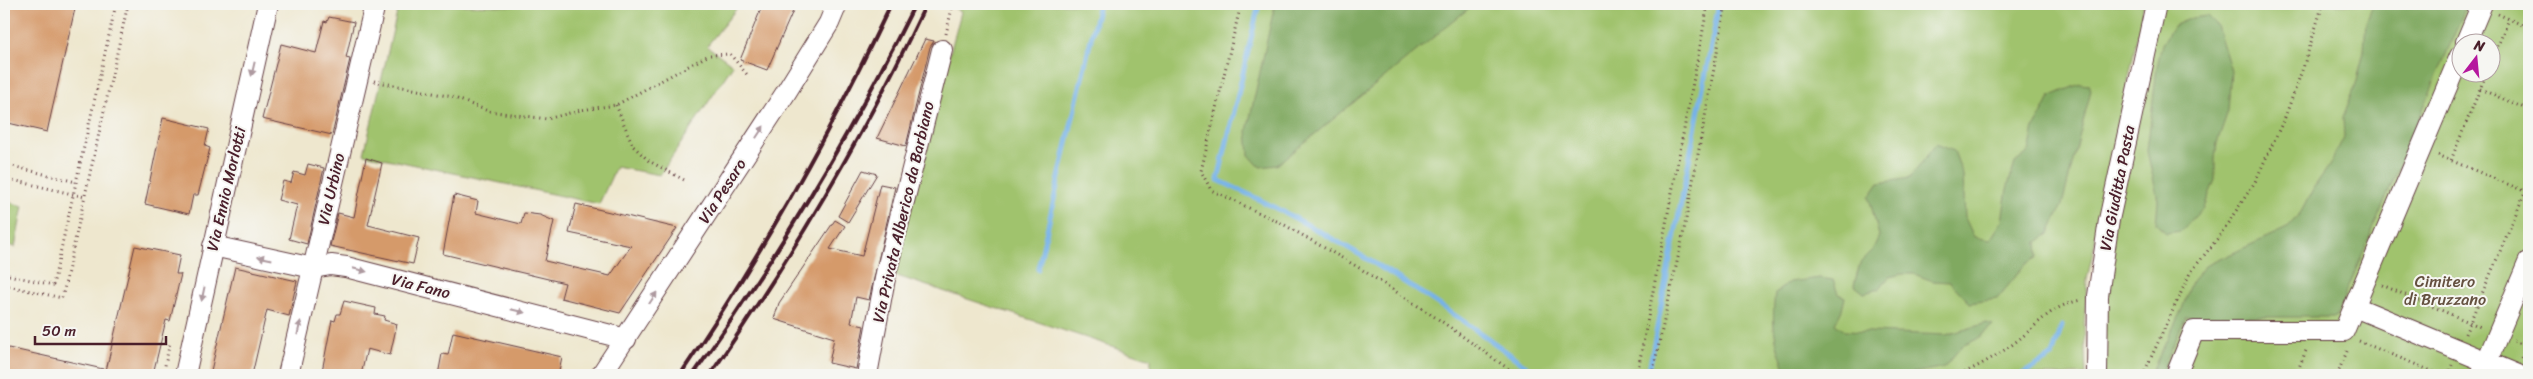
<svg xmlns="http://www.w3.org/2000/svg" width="2533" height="379" font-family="Sriracha,sans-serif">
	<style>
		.green { fill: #a0c36d; stroke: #75714c; fill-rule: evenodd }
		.forest { fill: #80a960; stroke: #656446 }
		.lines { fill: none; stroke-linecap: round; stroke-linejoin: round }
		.stream { stroke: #76b2e8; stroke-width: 5 }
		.building { fill: #d59a6a }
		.street-casing { stroke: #633d43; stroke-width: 22 }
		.path { stroke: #633d43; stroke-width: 3; stroke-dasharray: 1 4; stroke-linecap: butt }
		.street { stroke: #fff; stroke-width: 20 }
		.rail { stroke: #4a1f2b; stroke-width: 4 }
		.oneway { fill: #ae9aa0 }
		.labels { text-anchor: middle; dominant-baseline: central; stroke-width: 4; stroke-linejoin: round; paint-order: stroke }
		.street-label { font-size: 16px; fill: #4a1f2b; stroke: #f6f6f2 }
		.park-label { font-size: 16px; fill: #64503f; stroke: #f6f6f2 }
	</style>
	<rect width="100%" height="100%" fill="#f6f6f2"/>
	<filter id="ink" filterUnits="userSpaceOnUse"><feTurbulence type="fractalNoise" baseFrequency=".02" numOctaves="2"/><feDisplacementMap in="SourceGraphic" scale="10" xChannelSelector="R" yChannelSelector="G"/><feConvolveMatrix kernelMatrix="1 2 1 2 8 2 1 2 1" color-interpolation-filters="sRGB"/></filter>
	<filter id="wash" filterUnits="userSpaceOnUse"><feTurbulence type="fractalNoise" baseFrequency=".0096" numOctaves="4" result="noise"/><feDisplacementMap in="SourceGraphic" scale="20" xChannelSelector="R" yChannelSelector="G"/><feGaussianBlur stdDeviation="1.12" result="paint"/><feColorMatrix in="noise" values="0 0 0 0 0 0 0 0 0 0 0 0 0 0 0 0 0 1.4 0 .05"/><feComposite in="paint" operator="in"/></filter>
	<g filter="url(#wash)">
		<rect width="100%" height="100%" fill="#eee7ce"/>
		<g class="green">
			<path d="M399,4L515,6L516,4H740L707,46L733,65L660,175L616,167L599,204L364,154Z"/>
			<path d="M948,4H2144L2087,280L2084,327L2086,375H1150L1151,359L891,274L961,12Z"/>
			<path d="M2154,4H2529V375H2094L2093,336ZM2460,42H2490V72H2460Z"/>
			<path d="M4,201L23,206L15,247L4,244Z"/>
		</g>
		<g class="forest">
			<path d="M1275,4H1474L1277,165L1260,167L1249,155L1247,131Z"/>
			<path d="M2373,4H2467L2336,317H2186L2160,375H2150L2182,309L2192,281L2205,266L2287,228L2301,212L2314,187L2329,166L2344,137L2343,117L2357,81L2364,50L2366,22Z"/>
			<path d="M2207,16L2217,26L2231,71L2228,111L2217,143L2215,159V180L2204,207L2181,231L2166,233L2156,224L2158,200L2147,151L2157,67L2162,44L2173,26L2192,18Z"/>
			<path d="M2080,84L2089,85L2091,90L2062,205L2049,234L2037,242L2038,257L2026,264L1997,299L1970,303L1950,282L1933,281L1914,274H1902L1889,277L1879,289L1864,293L1854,285L1860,263L1872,251L1879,236L1869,197L1879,183L1910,178L1936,144L1954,151L1963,175L1965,218L1974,237L1990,240L2002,221L2007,189L2015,163L2029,152L2034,128L2051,96Z"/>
			<path d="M1820,278L1833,280L1838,294L1845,297L1842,310L1835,324L1845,331L1946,335L1987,323L1993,325L1977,339L1962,346L1944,367L1904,375H1788C1775,345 1771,326 1775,293L1790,282Z"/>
		</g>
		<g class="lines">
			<g class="stream">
				<path d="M1259,4L1218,180C1331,231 1438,300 1538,375"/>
				<path d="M1038,269L1099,4"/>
				<path d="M1648,375L1719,4"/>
				<path d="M2021,375L2052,356L2062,325"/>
			</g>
		</g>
		<g id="blocks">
			<g class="building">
				<path d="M4,4H76L47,132L4,122Z"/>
				<path d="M763,4H796L767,70L740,60Z"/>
				<path d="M329,17L354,22L346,58L350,59L332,135L262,119L281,44L316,53L324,21L327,22Z"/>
				<path d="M925,39L934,41L930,47L906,146L877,138Z"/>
				<path d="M163,118L209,129L205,146L210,148L198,195H193L189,214L145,204Z"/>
				<path d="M366,158L382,163L368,225L419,238L413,264L330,246L338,213L354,217Z"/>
				<path d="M308,164L324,168L307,244L289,239L297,205L278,200L283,181L291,183L294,172L305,175Z"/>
				<path d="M863,170L877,174L848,222L838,216Z"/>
				<path d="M880,184L895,187L869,300L856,297L851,323L864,326L856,369L829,363L834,338L774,319L779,303L835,220L845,226L830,249L862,256Z"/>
				<path d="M454,195L478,201L476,213L521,224L524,213L540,215L554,221L545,261L610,276L631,246L569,233L576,204L677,228L620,313L561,298L565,283L443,254Z"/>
				<path d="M135,246L180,255L176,274H181L170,321L166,320L153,374L144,372L143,375H105Z"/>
				<path d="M235,267L297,281L289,316L267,310L252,375H210Z"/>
				<path d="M344,301L376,308L375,314L385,316L384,320L397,324L390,355L367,349L361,375H325V372L322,371L332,320L335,321L337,314H340Z"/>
				<path d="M453,332L562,357L558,375H438L442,354L448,355Z"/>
				<path d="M4,347L103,369V375H4Z"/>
			</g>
		</g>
	</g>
	<g filter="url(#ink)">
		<use href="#blocks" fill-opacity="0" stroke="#633d43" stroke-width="1"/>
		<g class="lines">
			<defs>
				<g id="street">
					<path d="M2466,42L2482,4"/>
					<path d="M213,246L313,268L331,265L346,267L626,339"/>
					<path d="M2355,307L2518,375"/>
					<path d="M185,375L268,4"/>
					<path d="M288,375L375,4"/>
					<path d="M601,375L785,94L829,23L837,4"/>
					<path d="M867,375L886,273L942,50"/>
					<path d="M2097,375L2098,296L2109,220L2156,4"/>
					<path d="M2176,375L2194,331H2344L2460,56"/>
					<path d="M2481,375L2529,261"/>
				</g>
			</defs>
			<use href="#street" class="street-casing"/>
			<g class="path">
				<path d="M1241,4L1201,171L1211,190L1283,224L1361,269L1441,321L1517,375"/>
				<path d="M2498,14L2529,28"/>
				<path d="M946,34L953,4"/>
				<path d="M2490,65L2509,19"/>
				<path d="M374,81L452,97L488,111L547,119L581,110L616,105L709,55L730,54L749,77"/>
				<path d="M2480,89L2529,110"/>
				<path d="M616,105L633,146L649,161L686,181"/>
				<path d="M2438,155L2529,193"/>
				<path d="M2451,160L2487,72"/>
				<path d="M4,164L76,182"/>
				<path d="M4,178L85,197"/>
				<path d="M4,274L53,285L116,4"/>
				<path d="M4,285L62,298L128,4"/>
				<path d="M2382,285L2483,328"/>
				<path d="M2465,334L2529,183"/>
				<path d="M2359,341L2441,375"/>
				<path d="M2514,341L2529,347"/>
				<path d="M2522,358L2529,340"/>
				<path d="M163,375L170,342"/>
				<path d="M1637,375L1708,4"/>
				<path d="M1652,375L1683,235L1726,4"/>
				<path d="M1960,375C1980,365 1999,355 2017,341C2041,322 2049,307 2081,300"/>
				<path d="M2143,375L2190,273L2218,238L2255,182L2285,117L2303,68L2323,4"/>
				<path d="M2296,375L2307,348"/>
				<path d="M2337,375L2348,349"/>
				<path d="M2448,375L2452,365"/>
			</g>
			<use href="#street" class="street"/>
			<g class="rail">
				<path d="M680,375C760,257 830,133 891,4"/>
				<path d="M693,375C777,257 851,134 915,4"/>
				<path d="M710,375C792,257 865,134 926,4"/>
			</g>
		</g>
		<defs><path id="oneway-solid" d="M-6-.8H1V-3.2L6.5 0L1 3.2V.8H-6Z" transform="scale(1.25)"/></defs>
		<g class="oneway">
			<use href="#oneway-solid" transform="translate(253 69) rotate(103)"/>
			<use href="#oneway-solid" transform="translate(760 132) rotate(-57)"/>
			<use href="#oneway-solid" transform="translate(265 258) rotate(-168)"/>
			<use href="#oneway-solid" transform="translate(360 270) rotate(14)"/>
			<use href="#oneway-solid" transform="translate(203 294) rotate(102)"/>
			<use href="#oneway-solid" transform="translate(653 298) rotate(-57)"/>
			<use href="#oneway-solid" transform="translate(518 311) rotate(14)"/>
			<use href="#oneway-solid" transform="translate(299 328) rotate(-77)"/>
		</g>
	</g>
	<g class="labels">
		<g class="street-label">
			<text transform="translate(2117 188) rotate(-79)">Via Giuditta Pasta</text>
			<text transform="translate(226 189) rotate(-77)">Via Ennio Morlotti</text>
			<text transform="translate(331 189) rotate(-77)">Via Urbino</text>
			<text transform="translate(722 191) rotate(-57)">Via Pesaro</text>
			<text transform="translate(903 212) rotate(-77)">Via Privata Alberico da Barbiano</text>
			<text transform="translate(421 286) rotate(14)">Via Fano</text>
		</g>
		<g class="park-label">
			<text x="2445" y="281">Cimitero<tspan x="2445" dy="18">di Bruzzano</tspan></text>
		</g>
	</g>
	<rect width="2533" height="379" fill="none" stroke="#f6f6f2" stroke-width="20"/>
	<g transform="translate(2476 58) rotate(16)"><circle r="24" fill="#f6f6f2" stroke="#b1a0a2"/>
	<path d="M0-4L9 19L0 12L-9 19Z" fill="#b5179e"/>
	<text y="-8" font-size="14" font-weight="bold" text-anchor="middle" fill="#4a1f2b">N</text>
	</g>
	<path d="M35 336v8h131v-8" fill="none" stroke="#4a1f2b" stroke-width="2.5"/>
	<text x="42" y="336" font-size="15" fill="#4a1f2b" stroke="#f6f6f2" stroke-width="4" paint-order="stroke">50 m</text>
</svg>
